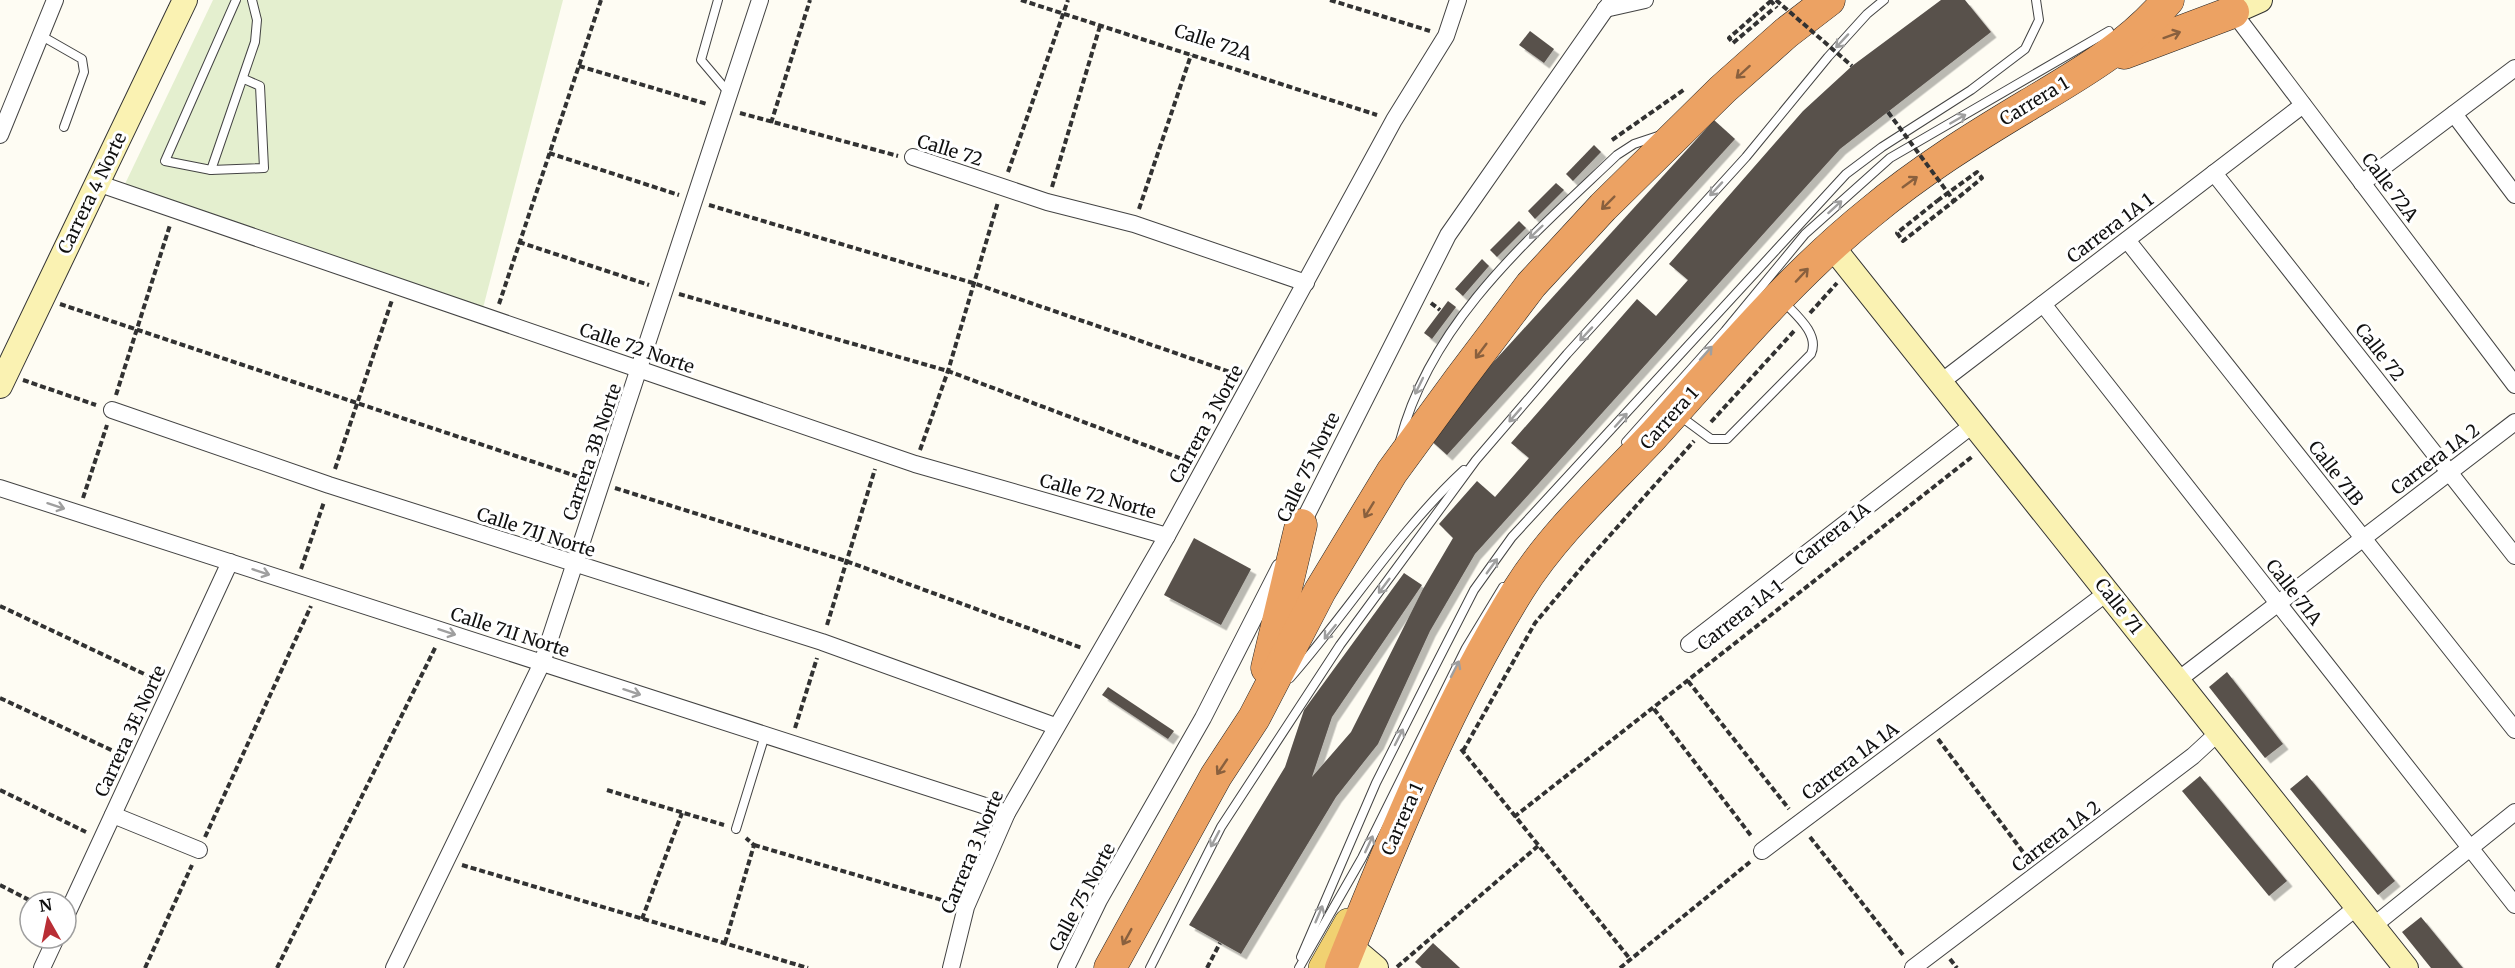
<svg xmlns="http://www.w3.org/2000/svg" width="2515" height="968" font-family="Merriweather,serif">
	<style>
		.pitch { fill: #e4efcf }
		.building { fill: #58514c; filter: url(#shadow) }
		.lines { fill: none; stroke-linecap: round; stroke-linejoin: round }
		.lane-casing { stroke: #434343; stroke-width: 10 }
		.street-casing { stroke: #434343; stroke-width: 18 }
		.secondary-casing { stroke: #323232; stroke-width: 26 }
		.primary-casing { stroke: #212121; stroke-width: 28 }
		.highway-casing { stroke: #212121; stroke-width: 33 }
		.path { stroke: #323232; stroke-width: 4; stroke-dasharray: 6 3; stroke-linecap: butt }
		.lane { stroke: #fff; stroke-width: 8 }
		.street { stroke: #fff; stroke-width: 16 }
		.secondary { stroke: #faf2b2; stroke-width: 24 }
		.primary { stroke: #f1d171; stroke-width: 27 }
		.highway { stroke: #eca263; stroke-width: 32 }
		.path-bridge { stroke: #323232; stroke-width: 4; stroke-dasharray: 6 3; stroke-linecap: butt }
		.oneway { stroke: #89603e }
		.oneway2 { stroke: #9f9f9f }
		.labels { text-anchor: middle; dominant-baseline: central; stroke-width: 6; stroke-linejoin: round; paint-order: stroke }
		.street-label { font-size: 18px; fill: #101010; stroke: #fff }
	</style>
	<defs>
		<filter id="shadow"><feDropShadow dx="5.5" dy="5.5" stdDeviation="0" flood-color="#0004"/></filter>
	</defs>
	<rect width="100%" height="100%" fill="#fefcf3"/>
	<path class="pitch" d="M213,0H563L483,308L124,186Z"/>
	<g class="building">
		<path d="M1941,0H1965L1991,32L1840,149L1475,554L1430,631L1378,744L1336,797L1241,954L1189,925L1285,767L1304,710L1404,573L1422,585L1332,717L1312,777L1351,732L1423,589L1453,538L1439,524L1477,481L1495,497L1529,458L1511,443L1637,299L1656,316L1688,280L1669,264L1803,111L1852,66Z"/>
		<path d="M1530,31L1554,49L1544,63L1519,45Z"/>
		<path d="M1714,120L1735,139L1447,455L1426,436Z"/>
		<path d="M1594,145L1601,152L1573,181L1566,174Z"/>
		<path d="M1556,183L1564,190L1535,219L1528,211Z"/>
		<path d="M1519,221L1526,228L1497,257L1490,250Z"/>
		<path d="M1482,259L1489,266L1463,296L1455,289Z"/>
		<path d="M1448,301L1456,307L1432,339L1424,333Z"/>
		<path d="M1194,538L1251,569L1221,625L1164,595Z"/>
		<path d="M2227,672L2283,744L2265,758L2209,687Z"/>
		<path d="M1108,687L1174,731L1168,739L1102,695Z"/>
		<path d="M2307,775L2395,881L2378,895L2290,789Z"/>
		<path d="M2200,776L2287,881L2269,896L2182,791Z"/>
		<path d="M2421,917L2453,956L2463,968H2431L2402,932Z"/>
		<path d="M1433,943L1460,968H1422L1415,962Z"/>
	</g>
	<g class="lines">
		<defs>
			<g id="lane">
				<path d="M236,0L165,161L211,170L264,168L260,86L244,79"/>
				<path d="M718,0L701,60L729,93"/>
				<path d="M40,35L82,59L84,72L64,127"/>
				<path d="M211,170L255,42L257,20L252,0"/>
				<path d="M1680,416L1711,439H1727L1811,354C1820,334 1796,315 1783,301"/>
				<path d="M1400,441C1431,321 1531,237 1617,155L1634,144L1661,135"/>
				<path d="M1626,442L1725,331L1805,234L1890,158L2109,31"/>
				<path d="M1290,678C1350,610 1397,532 1464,470"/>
				<path d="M736,829L765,735"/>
				<path d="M1301,957L1376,783L1428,680L1474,590L1512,537L1846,174L1882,147L1971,90L2025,49L2039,20L2036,0"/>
				<path d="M1150,968L1221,827L1340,645L1476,460L1567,354L1746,157L1828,57L1867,14L1884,0"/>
				<path d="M1299,968L1362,858L1466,648L1503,587"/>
			</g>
			<g id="street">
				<path d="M1605,9L1645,0"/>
				<path d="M2233,12L2515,385"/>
				<path d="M2454,114L2515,195"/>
				<path d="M0,135L55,0"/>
				<path d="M913,157L1047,202L1134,224L1306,283"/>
				<path d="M2214,173L2515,556"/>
				<path d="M97,183L915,464L1167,536"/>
				<path d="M2362,183L2515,68"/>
				<path d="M2127,240L2515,730"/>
				<path d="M2043,304L2515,905"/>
				<path d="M1941,382L2303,105"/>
				<path d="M112,410L329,485L822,642L1055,726"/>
				<path d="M0,488L1007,813"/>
				<path d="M1299,530L1448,235L1612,0"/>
				<path d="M1689,644L1974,424"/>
				<path d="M2178,680L2515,422"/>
				<path d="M113,815L199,850"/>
				<path d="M1762,851L2108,592"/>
				<path d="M66,916L230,562"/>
				<path d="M2373,926L2515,812"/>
				<path d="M42,968L56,938"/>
				<path d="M394,968L542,663L760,0"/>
				<path d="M951,968L966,907L1007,813L1167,536L1394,120L1446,36L1458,0"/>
				<path d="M1066,968L1099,900L1203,718L1280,567"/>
				<path d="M1913,968L2193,756L2219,732"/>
				<path d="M2281,968L2357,907"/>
			</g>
			<g id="secondary">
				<path d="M2233,12L2260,0"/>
				<path d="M1831,245L2406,968"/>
				<path d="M0,386L185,0"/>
				<path d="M1350,946L1376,968"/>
			</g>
			<path id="primary" d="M1322,968L1348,922"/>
			<g id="highway">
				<path d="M2124,53L2233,12"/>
				<path d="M1267,668L1301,525"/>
				<path d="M1110,968L1216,776L1254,718L1320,591L1392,472L1460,379L1531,285L1603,207L1723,89L1786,33L1829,0"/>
				<path d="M1341,968C1393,839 1445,708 1519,589C1554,533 1607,485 1652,437C1722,360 1790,277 1871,212C1920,171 1973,138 2028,105C2078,75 2130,46 2168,0"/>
			</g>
		</defs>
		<use href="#lane" class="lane-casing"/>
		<use href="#street" class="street-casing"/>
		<use href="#secondary" class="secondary-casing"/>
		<use href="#primary" class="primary-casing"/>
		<use href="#highway" class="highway-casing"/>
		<g class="path">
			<path d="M1021,0L1377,115"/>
			<path d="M1330,0L1430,31"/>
			<path d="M1770,0L1777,8"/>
			<path d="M579,66L707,104"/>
			<path d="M740,113L898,156"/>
			<path d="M771,123L810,0"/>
			<path d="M1612,140L1685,89"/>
			<path d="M549,153L679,195"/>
			<path d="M1008,172L1068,0"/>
			<path d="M1052,187L1100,26"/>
			<path d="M1937,201L1977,172L1982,178L1954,201"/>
			<path d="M709,205L973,283L1236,374"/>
			<path d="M1139,209L1191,55"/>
			<path d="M519,242L649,285"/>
			<path d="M679,294L948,371L1190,462"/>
			<path d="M1431,303L1440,310"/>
			<path d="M60,304L585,479"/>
			<path d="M499,304L601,0"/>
			<path d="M1810,313L1837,283"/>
			<path d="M23,380L96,405"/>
			<path d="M116,395L170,225"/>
			<path d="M1711,422L1795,330"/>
			<path d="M920,450L948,371L998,202"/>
			<path d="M335,469L392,300"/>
			<path d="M615,488L846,561L1082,648"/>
			<path d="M83,498L107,425"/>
			<path d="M301,569L324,502"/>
			<path d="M0,606L157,680"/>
			<path d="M827,625L875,469"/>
			<path d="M1688,681L1789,809"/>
			<path d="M0,698L122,755"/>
			<path d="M1654,709L1752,837"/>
			<path d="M795,728L817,658"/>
			<path d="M1938,739L2029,860"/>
			<path d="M1461,749L1630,959"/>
			<path d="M1463,751L1535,623L1588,560L1694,441"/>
			<path d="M0,790L86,832"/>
			<path d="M607,790L724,825"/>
			<path d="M1514,817L1973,456"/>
			<path d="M205,837L311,606"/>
			<path d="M1810,837L1904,956"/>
			<path d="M754,845L952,903"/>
			<path d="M462,865L808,968"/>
			<path d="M0,885L33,902"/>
			<path d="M642,919L682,813"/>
			<path d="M725,943L754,845L746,838"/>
			<path d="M1950,959L1957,968"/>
			<path d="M1397,967L1538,846"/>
			<path d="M145,968L192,865"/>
			<path d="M277,968L436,646"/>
			<path d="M1207,968L1220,943"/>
			<path d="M1620,968L1750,862"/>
		</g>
		<use href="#lane" class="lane"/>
		<use href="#street" class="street"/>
		<use href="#secondary" class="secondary"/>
		<use href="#primary" class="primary"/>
		<use href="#highway" class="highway"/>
		<g class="path-bridge">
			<path d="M1776,0L1852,66"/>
			<path d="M1772,10L1733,43L1729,38L1772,0"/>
			<path d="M1888,112L1954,201L1903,241L1897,233L1937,201"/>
		</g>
	</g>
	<defs><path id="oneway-shaft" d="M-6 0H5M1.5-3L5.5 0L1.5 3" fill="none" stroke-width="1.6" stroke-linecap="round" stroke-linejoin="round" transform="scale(1.5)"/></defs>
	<g class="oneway">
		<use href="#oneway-shaft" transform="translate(2172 35) rotate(-20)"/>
		<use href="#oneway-shaft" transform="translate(1743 72) rotate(138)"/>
		<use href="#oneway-shaft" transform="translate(1910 182) rotate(-36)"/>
		<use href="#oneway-shaft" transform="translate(1608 203) rotate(135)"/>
		<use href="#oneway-shaft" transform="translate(1802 275) rotate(-47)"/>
		<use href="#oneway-shaft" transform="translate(1481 351) rotate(127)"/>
		<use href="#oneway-shaft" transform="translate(1369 510) rotate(121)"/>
		<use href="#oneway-shaft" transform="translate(1222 767) rotate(124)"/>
		<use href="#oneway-shaft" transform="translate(1127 937) rotate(119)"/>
	</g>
	<g class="oneway2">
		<use href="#oneway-shaft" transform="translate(1842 41) rotate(133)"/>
		<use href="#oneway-shaft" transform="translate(1958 119) rotate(-30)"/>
		<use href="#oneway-shaft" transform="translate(1716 189) rotate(133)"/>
		<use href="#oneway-shaft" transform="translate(1835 207) rotate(-42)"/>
		<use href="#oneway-shaft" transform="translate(1536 232) rotate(136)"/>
		<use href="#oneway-shaft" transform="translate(1586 334) rotate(133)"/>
		<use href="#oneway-shaft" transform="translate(1706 353) rotate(-48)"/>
		<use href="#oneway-shaft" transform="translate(1419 386) rotate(116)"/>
		<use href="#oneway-shaft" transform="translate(1515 415) rotate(131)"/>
		<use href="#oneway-shaft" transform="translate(1621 420) rotate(-48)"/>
		<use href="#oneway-shaft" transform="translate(56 506) rotate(18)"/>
		<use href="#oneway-shaft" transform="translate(1492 566) rotate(-54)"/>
		<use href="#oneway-shaft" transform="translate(261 572) rotate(18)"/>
		<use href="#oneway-shaft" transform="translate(1384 586) rotate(127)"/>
		<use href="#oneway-shaft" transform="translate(447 632) rotate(18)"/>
		<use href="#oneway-shaft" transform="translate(1330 632) rotate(129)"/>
		<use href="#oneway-shaft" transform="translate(1455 669) rotate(-63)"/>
		<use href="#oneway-shaft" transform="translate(632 692) rotate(18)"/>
		<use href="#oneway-shaft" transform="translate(1399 737) rotate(-63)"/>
		<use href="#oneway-shaft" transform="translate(1215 839) rotate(118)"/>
		<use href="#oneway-shaft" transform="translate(1369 844) rotate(-65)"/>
		<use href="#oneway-shaft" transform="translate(1319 914) rotate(-67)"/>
	</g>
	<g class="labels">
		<g class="street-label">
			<text transform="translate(1213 42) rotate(18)">Calle 72A</text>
			<text transform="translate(2034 101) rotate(-31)">Carrera 1</text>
			<text transform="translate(950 150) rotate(17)">Calle 72</text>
			<text transform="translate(2390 187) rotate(53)">Calle 72A</text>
			<text transform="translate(92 193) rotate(-64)">Carrera 4 Norte</text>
			<text transform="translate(2110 228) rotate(-37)">Carrera 1A 1</text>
			<text transform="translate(637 348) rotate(19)">Calle 72 Norte</text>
			<text transform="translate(2380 352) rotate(52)">Calle 72</text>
			<text transform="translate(1669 418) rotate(-48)">Carrera 1</text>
			<text transform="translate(1206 424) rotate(-61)">Carrera 3 Norte</text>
			<text transform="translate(592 452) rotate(-71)">Carrera 3B Norte</text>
			<text transform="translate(2435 459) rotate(-37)">Carrera 1A 2</text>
			<text transform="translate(1308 467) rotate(-64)">Calle 75 Norte</text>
			<text transform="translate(2336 473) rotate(52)">Calle 71B</text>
			<text transform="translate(1098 496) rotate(16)">Calle 72 Norte</text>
			<text transform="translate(536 532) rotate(18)">Calle 71J Norte</text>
			<text transform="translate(1832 534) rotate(-38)">Carrera 1A</text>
			<text transform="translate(2294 592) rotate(52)">Calle 71A</text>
			<text transform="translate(2119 606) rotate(52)">Calle 71</text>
			<text transform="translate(1740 615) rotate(-38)">Carrera 1A 1</text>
			<text transform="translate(510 632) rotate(18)">Calle 71I Norte</text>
			<text transform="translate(130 731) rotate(-65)">Carrera 3E Norte</text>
			<text transform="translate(1850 761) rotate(-37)">Carrera 1A 1A</text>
			<text transform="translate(1402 819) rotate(-66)">Carrera 1</text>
			<text transform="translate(2056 836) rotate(-37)">Carrera 1A 2</text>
			<text transform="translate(972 852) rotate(-67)">Carrera 3 Norte</text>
			<text transform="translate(1082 897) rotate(-62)">Calle 75 Norte</text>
		</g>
	</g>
	<g transform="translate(48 920) rotate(351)"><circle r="28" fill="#ffffff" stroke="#9f9f9f" stroke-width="1.5"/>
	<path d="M0-4.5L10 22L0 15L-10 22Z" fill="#b92e35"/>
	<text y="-9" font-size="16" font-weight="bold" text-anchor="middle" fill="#101010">N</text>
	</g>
</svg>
